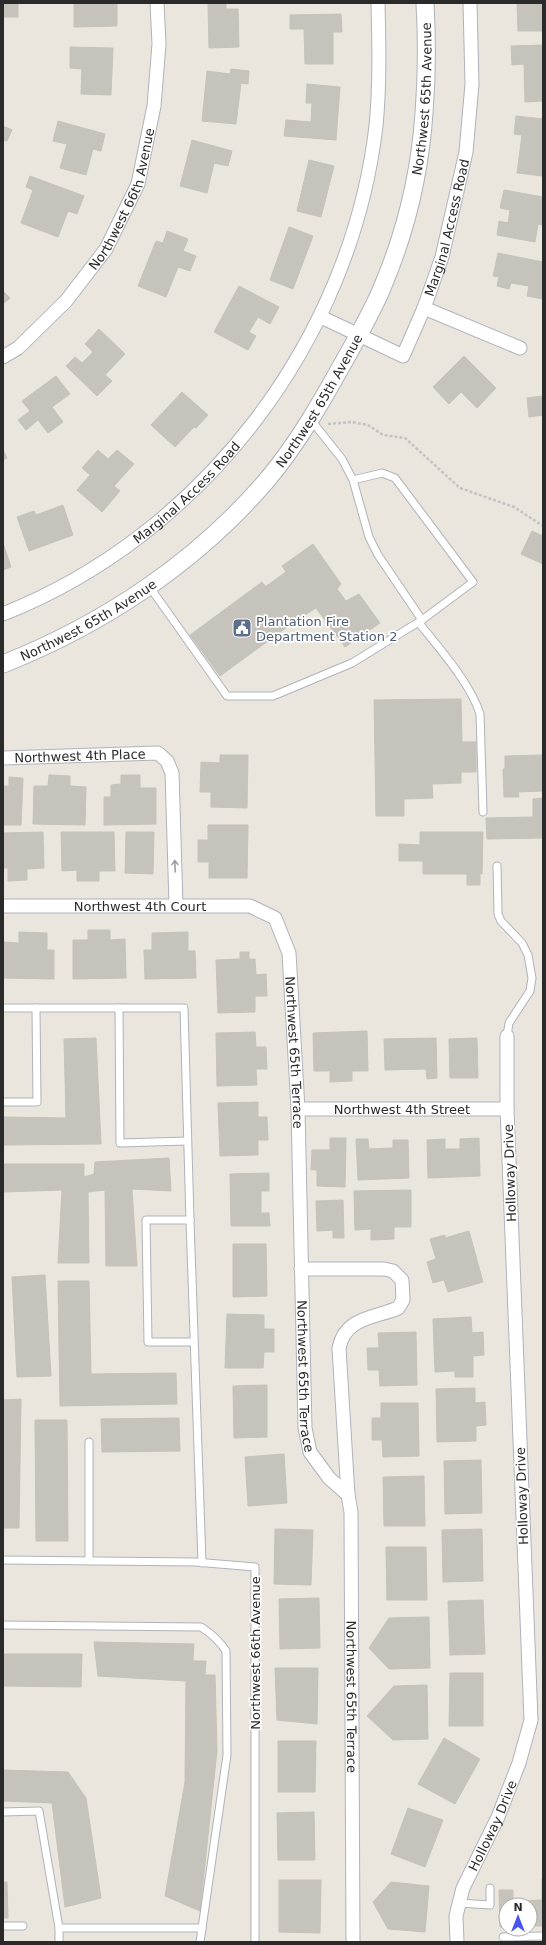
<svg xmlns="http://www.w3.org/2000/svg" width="546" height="1945" font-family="'DejaVu Sans',sans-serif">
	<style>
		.building { fill: #c6c3bc; stroke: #c6c2b7 }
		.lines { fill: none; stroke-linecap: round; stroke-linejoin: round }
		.service-casing { stroke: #b0b2bc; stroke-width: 9 }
		.minor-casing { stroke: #b0b2bc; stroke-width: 15 }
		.tertiary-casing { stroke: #b0b2bc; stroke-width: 19 }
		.path { stroke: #c3c3c3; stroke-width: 2.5; stroke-dasharray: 3 2; stroke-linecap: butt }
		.service { stroke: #fff; stroke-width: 7 }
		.minor { stroke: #fff; stroke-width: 13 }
		.tertiary { stroke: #fff; stroke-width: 17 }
		.oneway { stroke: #9f9f9f }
		.labels { text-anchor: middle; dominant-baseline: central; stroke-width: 3.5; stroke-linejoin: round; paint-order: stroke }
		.street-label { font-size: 13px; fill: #2a2a2a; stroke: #fff }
		.service-label { font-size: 13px; fill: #4e5e75; stroke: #fff; text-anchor: start }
	</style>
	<rect width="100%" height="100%" fill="#ebe6dd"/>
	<g class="building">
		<rect x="3" y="3" width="15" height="14"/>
		<path d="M74,3H117V26L74,27Z"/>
		<path d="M208,3H226V9H238L239,47L209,48Z"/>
		<path d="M517,3H543V31H518Z"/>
		<path d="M341,14L342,32H333V64H305L304,29H290V15Z"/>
		<path d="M543,45V101L525,102L524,64L512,65L511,46Z"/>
		<path d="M70,47L113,48L111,95L81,94L82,69L70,68Z"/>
		<path d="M231,69L249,71L248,84L241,83L236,124L202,121L207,71L230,74Z"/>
		<path d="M307,84L340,87L336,140L284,136L286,120L311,122L312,103H306Z"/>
		<path d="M516,116L543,119V176L517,173L522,135L514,134Z"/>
		<path d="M58,121L105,134L101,151L93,149L86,175L60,168L67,144L53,141Z"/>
		<path d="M3,126L12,130L7,141L3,140Z"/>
		<path d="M192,140L232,151L228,166L214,163L207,193L180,186Z"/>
		<path d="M309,160L334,166L321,217L297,211Z"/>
		<path d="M30,176L84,196L77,214L68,211L58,237L21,223L33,190L26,187Z"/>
		<path d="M504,190L543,197V225L538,224L535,242L497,235L499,221L508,223L510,210L500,208Z"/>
		<path d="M289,227L313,236L293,289L270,280Z"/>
		<path d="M167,231L188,239L183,251L196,256L190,271L178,267L166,297L138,286L156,241L163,243Z"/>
		<path d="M498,253L543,262V299L527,296L529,286L511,283L509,289L497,286L499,277L493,276Z"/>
		<path d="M239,286L279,307L270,324L258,317L249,332L256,336L248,350L214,332Z"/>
		<path d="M3,291L10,298L3,304Z"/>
		<path d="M99,329L125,354L105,375L112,381L97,396L66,366L75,357L82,363L93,352L85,344Z"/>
		<path d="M464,356L496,388L477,408L461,392L449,404L433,387Z"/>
		<path d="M56,376L70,394L52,407L63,422L48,433L38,420L26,430L18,420L30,411L22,401Z"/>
		<path d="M182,392L208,415L196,428L194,427L175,447L151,425Z"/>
		<path d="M543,396V415L529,417L527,398Z"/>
		<path d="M3,450L7,458L3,460Z"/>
		<path d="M98,450L108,459L117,450L134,464L114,486L120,491L102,512L77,490L90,475L82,468Z"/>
		<path d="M63,505L73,535L29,551L17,517L34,511L36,515Z"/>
		<path d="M532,531L543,536V564L521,554Z"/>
		<path d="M3,543L11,567L3,570Z"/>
		<path d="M313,544L341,584L337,589L346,601L359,594L380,623L345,647L316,608L294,622L265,587L286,572L282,566Z"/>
		<path d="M262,582L294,622L220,676L190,635Z"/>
		<path d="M461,699L462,742H476V772H461V783L432,784L433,798L404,799V816H376L374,700Z"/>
		<path d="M220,755H248L247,808L211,807V792H200L201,762L220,763Z"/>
		<path d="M542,755V791L518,792L519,797H504L503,769H505V756Z"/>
		<path d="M49,775L70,776V786L86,787L85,825L33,824L34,786H48Z"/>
		<path d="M121,775H140V788H156V824L104,825V797H111V785L121,784Z"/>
		<path d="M9,777L23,778L21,825H3V786H9Z"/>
		<path d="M543,798V838L487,839L486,818L533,817V799Z"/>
		<path d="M208,825H248L247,878H209V862H198V840H208Z"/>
		<path d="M43,832L44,868L27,869V880L8,881V868H3V833Z"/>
		<path d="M61,832H114L115,871H99V881H77V870L62,871Z"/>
		<path d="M126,832H154L153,874L125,873Z"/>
		<path d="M420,832H483L482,874H480V885H467V874H423V861H399V844L420,845Z"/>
		<path d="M88,930H110V940L125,939L126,978L73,979V940H88Z"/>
		<path d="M19,932L47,933V950H54V979L3,978L4,942L19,943Z"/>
		<path d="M188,932V951H195L196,978L145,979L144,950H152V933Z"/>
		<path d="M240,952H249V959H255L256,975L266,974L267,996H255V1012L218,1013L216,960L240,959Z"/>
		<path d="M367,1031L368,1071H352V1081L330,1082V1071H314L313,1033Z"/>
		<path d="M255,1032L256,1047H266L267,1069H256L257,1085L217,1086L216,1033Z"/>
		<path d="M96,1038L101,1144L3,1145V1117L66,1118L64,1039Z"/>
		<path d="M436,1038L437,1078L427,1079L426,1069L385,1070L384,1039Z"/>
		<path d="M477,1038L478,1078H450L449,1039Z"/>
		<path d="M258,1102V1117H267L268,1140H258V1155L220,1156L218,1103Z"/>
		<path d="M330,1138H346L345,1187L317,1186V1170H311L312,1150H330Z"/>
		<path d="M479,1138L480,1176L428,1178L427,1140L445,1139V1149H460V1139Z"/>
		<path d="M356,1139H368L369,1149L393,1148V1140H408L409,1178L358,1180Z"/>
		<path d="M169,1158L171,1191L132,1189L137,1266H106L105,1190L88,1192L89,1263H58L62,1190L3,1192V1164H84V1177L94,1174L95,1162Z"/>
		<path d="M269,1173V1191H261V1213H269L270,1226H231L230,1174Z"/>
		<path d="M411,1190V1227H394V1239L371,1240V1229L355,1230L354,1191Z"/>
		<path d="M343,1200L344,1238H333V1230L317,1231L316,1201Z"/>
		<path d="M469,1231L483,1282L448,1292L444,1280L433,1283L427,1262L436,1259L430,1239L445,1235V1238Z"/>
		<path d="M233,1244H266L267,1296L233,1297Z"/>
		<path d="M45,1275L51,1376L17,1377L12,1277Z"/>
		<path d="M58,1281H89L91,1374L176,1373L177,1404L60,1406Z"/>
		<path d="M227,1314L264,1315V1329H274V1352H264L263,1368H225Z"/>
		<path d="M471,1317L472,1333L483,1332L484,1355L473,1356V1377H455V1371L435,1372L433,1319Z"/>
		<path d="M416,1332L417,1385L380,1386L379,1370H368L367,1348H379L378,1333Z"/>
		<path d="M267,1385V1437L234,1438L233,1386Z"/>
		<path d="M475,1388V1403L485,1402L486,1425L476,1426V1441L437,1442L436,1389Z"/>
		<path d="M21,1399L19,1528H3V1400Z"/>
		<path d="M381,1403H418L419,1456L383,1457L382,1440H372V1418H381Z"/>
		<path d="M179,1418L180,1451L102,1452L101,1419Z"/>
		<path d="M35,1420H67L68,1541H36Z"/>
		<path d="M284,1454L287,1503L248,1506L245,1457Z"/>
		<path d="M481,1460L482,1513L445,1514L444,1461Z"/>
		<path d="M424,1476L425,1526H384L383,1477Z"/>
		<path d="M275,1529L313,1530L311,1585L274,1584Z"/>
		<path d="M482,1529L483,1581L443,1582L442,1530Z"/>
		<path d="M386,1547H426L427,1600H387Z"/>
		<path d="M319,1598L320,1648L280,1649L279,1599Z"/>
		<path d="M483,1600L485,1654L450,1655L448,1601Z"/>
		<path d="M429,1617L430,1668L389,1669L369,1648L389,1618Z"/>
		<path d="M94,1642L194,1644L193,1661H206L205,1675H215L217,1751L200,1911L165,1896L185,1782L186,1681L98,1676Z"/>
		<path d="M3,1654H82L81,1687L3,1686Z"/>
		<path d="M275,1668H318L317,1724L277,1720Z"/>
		<path d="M450,1673H483V1726H449Z"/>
		<path d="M427,1685L428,1739L393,1740L367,1716L394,1686Z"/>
		<path d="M444,1738L480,1759L455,1804L418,1784Z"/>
		<path d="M278,1741H316L315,1792H278Z"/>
		<path d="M3,1770L68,1772L86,1798L101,1898L65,1907L52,1803L3,1801Z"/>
		<path d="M408,1808L443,1820L425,1867L391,1854Z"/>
		<path d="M314,1812L315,1860H278L277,1813Z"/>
		<path d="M542,1879H543V1926H530V1905H506V1927H500L499,1890H513V1901L542,1900Z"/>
		<path d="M279,1880H321L320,1933L279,1932Z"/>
		<path d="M3,1882H7L8,1918H3Z"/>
		<path d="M391,1882L429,1886L425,1932L388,1929L373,1902Z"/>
	</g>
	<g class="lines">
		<defs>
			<g id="service">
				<path d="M311,420L342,459L353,480L369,537L378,555L422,620L473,582L395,478L382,473L353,480"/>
				<path d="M149,586L227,696H273L352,663L422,620"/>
				<path d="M419,623C439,648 471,684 480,714L483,812"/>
				<path d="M497,866L498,914L501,921L522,943L528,955L532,978L530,991L509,1023L507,1036"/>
				<path d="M3,1008H184L190,1220"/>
				<path d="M119,1008L120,1143L187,1141"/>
				<path d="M3,1102H37L36,1008"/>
				<path d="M194,1342H148L146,1220H190L202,1563"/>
				<path d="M89,1442V1561"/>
				<path d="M3,1560L195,1562L255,1567V1942"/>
				<path d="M3,1625L201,1627C212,1634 219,1640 226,1651L227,1755L200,1942"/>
				<path d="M3,1812L39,1811L59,1928V1942"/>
				<path d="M459,1903L490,1905V1888"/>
				<path d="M3,1926H23"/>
				<path d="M59,1928H202"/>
				<path d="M503,1937L543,1936"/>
			</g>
			<g id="minor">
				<path d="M424,308L520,348"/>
				<path id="s1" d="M321,317L403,356L424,308L442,257L466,152L472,84L470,3"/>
				<path id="s2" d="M3,357L18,348L66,301L106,249L138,184L154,106L159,44L157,3"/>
				<path id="s3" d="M3,614C203,535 351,340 376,126C380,85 379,44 378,3"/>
				<path id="s4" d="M3,758L158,753L167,761L172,773L176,905"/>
				<path id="s5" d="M3,906H250L275,918L289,953L298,1109L305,1428L310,1452L329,1478L348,1495L351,1512L353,1942"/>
				<path id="s6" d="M298,1109H507"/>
				<path d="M301,1269H384L393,1271L402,1280L403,1300L398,1308C375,1318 345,1317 339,1348L348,1495"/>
				<path id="s7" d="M457,1942L456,1916L463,1888L498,1817L519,1763L531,1720L507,1109V1036"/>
			</g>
			<g id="tertiary">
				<path id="s8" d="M3,664C104,624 197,562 267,480C299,442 323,399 347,356C359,334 372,312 382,288C405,234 420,172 424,113C427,76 427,39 425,3"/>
			</g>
		</defs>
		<use href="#service" class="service-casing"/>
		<use href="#minor" class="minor-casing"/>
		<use href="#tertiary" class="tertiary-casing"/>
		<path class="path" d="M328,424L351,422L368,425L383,435L405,438L460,488L514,507L543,526"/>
		<use href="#service" class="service"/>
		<use href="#minor" class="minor"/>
		<use href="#tertiary" class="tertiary"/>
	</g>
	<defs><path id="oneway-shaft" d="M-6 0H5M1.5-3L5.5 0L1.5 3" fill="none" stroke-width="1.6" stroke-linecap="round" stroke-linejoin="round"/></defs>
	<use class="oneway" href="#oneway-shaft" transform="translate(175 866) rotate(-92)"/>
	<defs>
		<symbol id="civic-square" viewBox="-11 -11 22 22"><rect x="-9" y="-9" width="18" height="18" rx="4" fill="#5c6f8a" stroke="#fff"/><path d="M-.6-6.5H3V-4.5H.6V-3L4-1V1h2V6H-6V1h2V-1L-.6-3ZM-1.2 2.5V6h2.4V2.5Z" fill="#fff"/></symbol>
	</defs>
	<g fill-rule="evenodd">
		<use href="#civic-square" x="231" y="617" width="22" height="22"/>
	</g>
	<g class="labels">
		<g class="street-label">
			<text stroke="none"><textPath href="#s8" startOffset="744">Northwest 65th Avenue</textPath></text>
			<text stroke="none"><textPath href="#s2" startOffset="203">Northwest 66th Avenue</textPath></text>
			<text stroke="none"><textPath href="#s1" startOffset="227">Marginal Access Road</textPath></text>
			<text stroke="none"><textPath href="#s8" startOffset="420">Northwest 65th Avenue</textPath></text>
			<text stroke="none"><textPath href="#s3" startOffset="222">Marginal Access Road</textPath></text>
			<text stroke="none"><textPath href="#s8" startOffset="96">Northwest 65th Avenue</textPath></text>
			<text stroke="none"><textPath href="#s4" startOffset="77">Northwest 4th Place</textPath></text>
			<text stroke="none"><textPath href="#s5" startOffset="137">Northwest 4th Court</textPath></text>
			<text stroke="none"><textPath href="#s5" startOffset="412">Northwest 65th Terrace</textPath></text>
			<text stroke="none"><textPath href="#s6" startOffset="104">Northwest 4th Street</textPath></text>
			<text transform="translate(510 1173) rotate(-92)">Holloway Drive</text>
			<text stroke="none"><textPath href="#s5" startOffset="736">Northwest 65th Terrace</textPath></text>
			<text transform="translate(522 1496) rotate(-92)">Holloway Drive</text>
			<text transform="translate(255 1653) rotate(-90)">Northwest 66th Avenue</text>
			<text stroke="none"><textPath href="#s5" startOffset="1072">Northwest 65th Terrace</textPath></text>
			<text stroke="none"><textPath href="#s7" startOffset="124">Holloway Drive</textPath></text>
		</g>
		<g class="service-label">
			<text x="256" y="621">Plantation Fire<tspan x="256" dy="15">Department Station 2</tspan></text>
		</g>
	</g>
	<rect width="546" height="1945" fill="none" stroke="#2a2a2a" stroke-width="8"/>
	<g transform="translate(518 1917)"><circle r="19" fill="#ffffff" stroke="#aaaaaa"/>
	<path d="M0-3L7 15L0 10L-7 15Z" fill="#4a55eb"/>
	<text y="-6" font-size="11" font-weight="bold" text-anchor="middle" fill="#2a2a2a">N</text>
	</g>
</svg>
